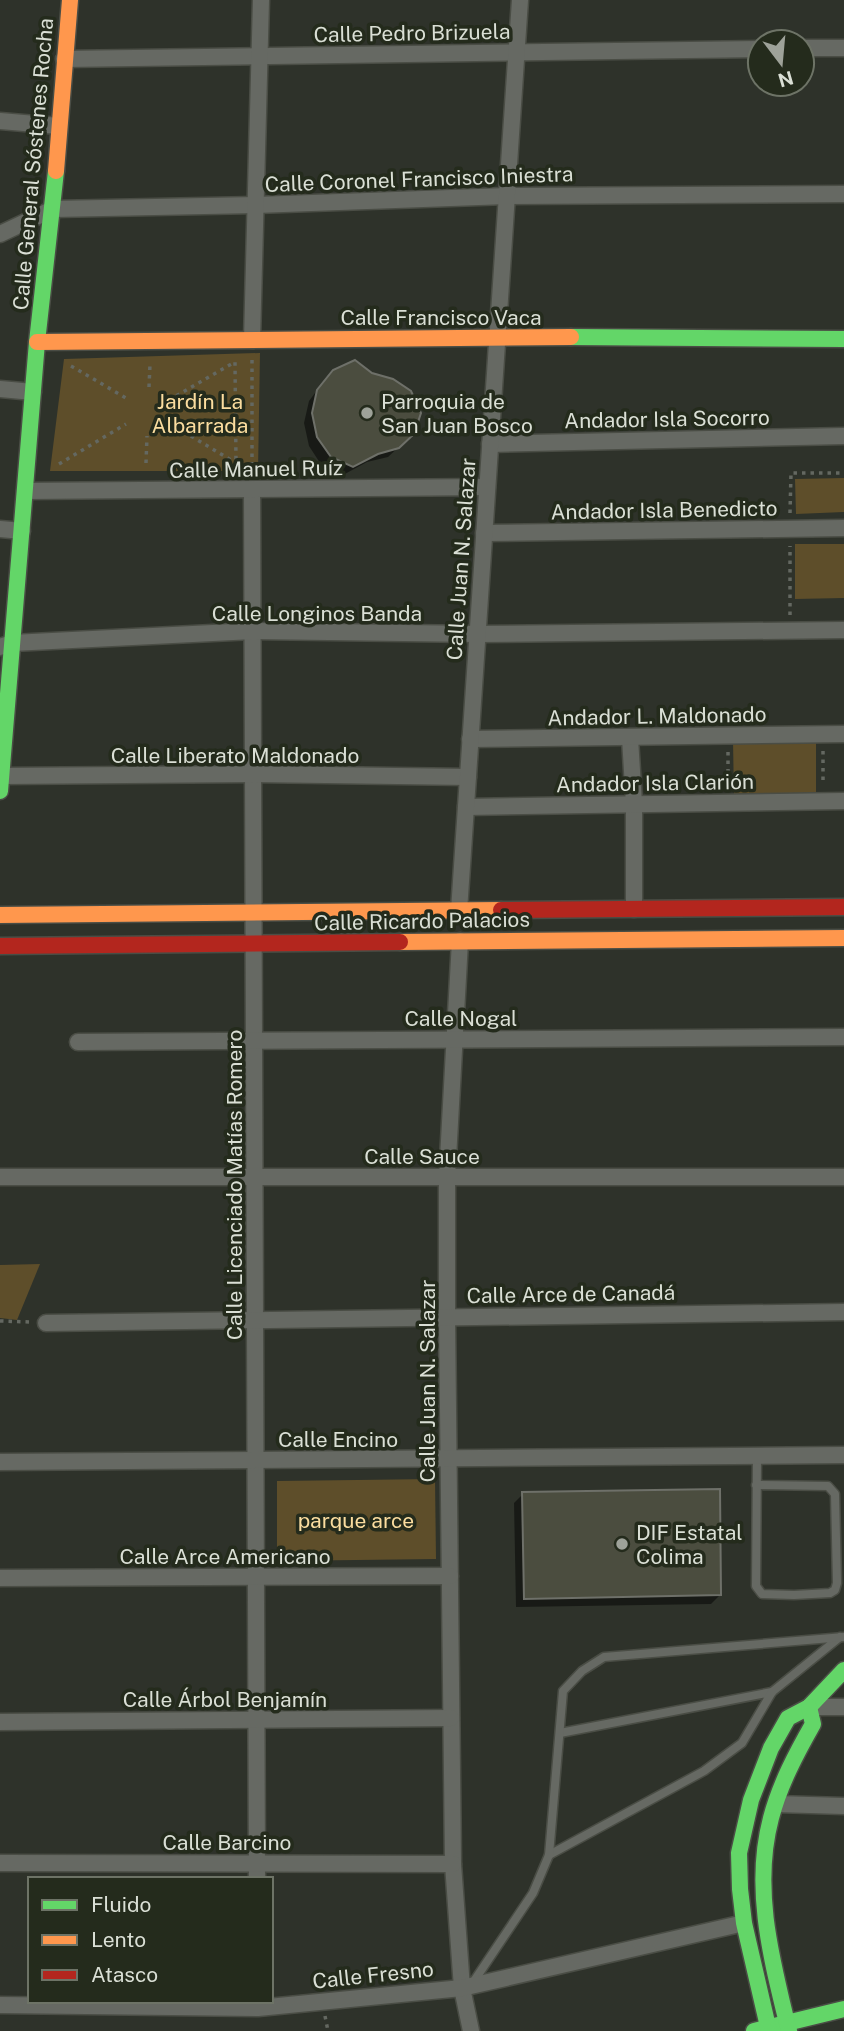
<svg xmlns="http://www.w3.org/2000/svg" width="844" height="2031" font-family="'Public Sans',sans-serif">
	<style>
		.green { fill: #5e4e2a }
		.shadow { fill: #0007 }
		.building { fill: #4b4d3f; stroke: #6e7069; stroke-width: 2 }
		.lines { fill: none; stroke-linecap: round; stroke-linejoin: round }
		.lane-casing { stroke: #4a4d45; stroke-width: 11 }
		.street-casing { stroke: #4a4d45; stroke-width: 19 }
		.fast-casing { stroke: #4a4d45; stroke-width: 19 }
		.slow-casing { stroke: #4a4d45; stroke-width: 19 }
		.jam-casing { stroke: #4a4d45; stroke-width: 19 }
		.path { stroke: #646861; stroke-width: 3.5; stroke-dasharray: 3.5 5; stroke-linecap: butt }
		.lane { stroke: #666963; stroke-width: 8 }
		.street { stroke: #666963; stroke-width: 16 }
		.fast { stroke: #63d668; stroke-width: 16 }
		.slow { stroke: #ff974d; stroke-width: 16 }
		.jam { stroke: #b3261e; stroke-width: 16 }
		.poi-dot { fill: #9ea299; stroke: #242b1c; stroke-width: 2.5 }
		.labels { text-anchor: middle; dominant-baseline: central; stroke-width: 7; stroke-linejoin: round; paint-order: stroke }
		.street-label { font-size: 21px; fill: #dadfd5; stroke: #242b1c }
		.park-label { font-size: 21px; fill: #fbdd9f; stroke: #242b1c }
		.poi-label { font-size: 21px; fill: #dadfd5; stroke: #242b1c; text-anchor: start }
	</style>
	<rect width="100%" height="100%" fill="#2e322a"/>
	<g class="green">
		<path d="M260,353L258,471H50L64,359Z"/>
		<path d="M844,478V512L796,514L795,479Z"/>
		<path d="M795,544H844V598L795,599Z"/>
		<path d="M816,740V795L734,796L733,741Z"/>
		<path d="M40,1264L17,1320L0,1318V1265Z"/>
		<path d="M435,1479L436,1559L277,1561V1481Z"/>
	</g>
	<g class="shadow">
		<path d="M324,381L403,443L388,457L367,462L343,475L322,466L309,446L304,423L309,401Z"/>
		<path d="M523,1494L720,1595L711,1604L516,1607L514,1503Z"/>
	</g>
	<g class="building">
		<path d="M355,360L372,373L393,379L411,391L421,413L414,434L399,448L378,454L353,467L331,457L317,437L312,413L317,390L333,370Z"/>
		<path d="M720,1489L721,1595L524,1599L522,1492Z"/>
	</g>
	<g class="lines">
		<defs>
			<g id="lane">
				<path d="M756,1485L828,1486L835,1494L837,1583L835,1590L830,1593L794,1595L762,1594L756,1586L757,1457"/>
				<path d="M560,1733L772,1692"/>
				<path d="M549,1855L704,1771L742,1743L772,1692L840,1637"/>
				<path d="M472,1984L533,1893L549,1855L563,1691L582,1671L604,1657L844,1637"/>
			</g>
			<g id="street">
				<path d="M802,48H844"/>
				<path d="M64,59L760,49"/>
				<path d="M0,121L59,126"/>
				<path d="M0,234L53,209L256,205L507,196L844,194"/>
				<path d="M252,340L261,0"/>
				<path d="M0,389L33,392"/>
				<path d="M490,444L844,436"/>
				<path d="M252,490L257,1879"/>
				<path d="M25,491L487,487"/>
				<path d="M0,529L22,531"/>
				<path d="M484,533L844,528"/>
				<path d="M0,647L12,643L253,631L477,634L844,630"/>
				<path d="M630,738L634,804V909"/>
				<path d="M470,739L844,734"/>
				<path d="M1,776L253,774L468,777"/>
				<path d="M466,807L844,801"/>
				<path d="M459,911L520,0"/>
				<path d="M460,941L447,1177V1317L453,1864L462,1988L471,2031"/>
				<path d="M78,1042L844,1037"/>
				<path d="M0,1177H844"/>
				<path d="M46,1323L844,1312"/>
				<path d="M0,1462L844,1455"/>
				<path d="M0,1578L450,1576"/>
				<path d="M809,1707H844"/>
				<path d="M0,1722L451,1718"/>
				<path d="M776,1804L844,1806"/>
				<path d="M0,1863L453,1864"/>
				<path d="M0,2005L258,2008L462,1988L744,1923"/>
			</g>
			<g id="fast">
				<path d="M571,337L844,339"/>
				<path d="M0,791L37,342L56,171"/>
				<path d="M754,2031L844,2009"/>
				<path d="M769,2031L744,1923L740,1889L739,1853L751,1800L771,1748L788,1718L809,1707L844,1670"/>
				<path d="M789,2031C772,1961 752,1889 771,1818C780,1784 796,1754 813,1724L809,1707"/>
			</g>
			<g id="slow">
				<path d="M56,171L70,0"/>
				<path d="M37,342L571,337"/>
				<path d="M0,915L501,910"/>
				<path d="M400,942L844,938"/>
			</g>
			<g id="jam">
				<path d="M501,910L844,907"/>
				<path d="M0,946L400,942"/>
			</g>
		</defs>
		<use href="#lane" class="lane-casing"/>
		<use href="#street" class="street-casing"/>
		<use href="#fast" class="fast-casing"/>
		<use href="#slow" class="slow-casing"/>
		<use href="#jam" class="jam-casing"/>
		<g class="path">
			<path d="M252,360V474"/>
			<path d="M71,366L126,398"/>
			<path d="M149,387L150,364"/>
			<path d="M169,400L235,362L236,463"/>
			<path d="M169,423L236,463"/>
			<path d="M146,463L147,436"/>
			<path d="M59,464L126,424"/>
			<path d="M790,513L791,473H844"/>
			<path d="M790,615V546"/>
			<path d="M823,751V785"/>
			<path d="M728,752V786"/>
			<path d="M0,1321L30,1322"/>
			<path d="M325,2016L328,2031"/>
		</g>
		<use href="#lane" class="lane"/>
		<use href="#street" class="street"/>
		<use href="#fast" class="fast"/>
		<use href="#slow" class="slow"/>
		<use href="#jam" class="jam"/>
	</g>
	<g class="poi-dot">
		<circle cx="367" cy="413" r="7"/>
		<circle cx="622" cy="1544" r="7"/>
	</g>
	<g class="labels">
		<g class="street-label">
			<text transform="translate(412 33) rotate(-1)">Calle Pedro Brizuela</text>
			<text transform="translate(33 164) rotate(-85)">Calle General Sóstenes Rocha</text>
			<text transform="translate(419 179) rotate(-2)">Calle Coronel Francisco Iniestra</text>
			<text x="441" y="317">Calle Francisco Vaca</text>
			<text transform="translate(667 419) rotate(-1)">Andador Isla Socorro</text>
			<text transform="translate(256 469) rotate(-1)">Calle Manuel Ruíz</text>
			<text transform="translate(664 510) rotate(-1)">Andador Isla Benedicto</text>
			<text transform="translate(461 559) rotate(-86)">Calle Juan N. Salazar</text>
			<text x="317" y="613">Calle Longinos Banda</text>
			<text transform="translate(657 716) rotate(-1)">Andador L. Maldonado</text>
			<text x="235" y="755">Calle Liberato Maldonado</text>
			<text transform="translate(655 783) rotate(-1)">Andador Isla Clarión</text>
			<text transform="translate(422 921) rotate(-1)">Calle Ricardo Palacios</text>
			<text x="461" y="1018">Calle Nogal</text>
			<text x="422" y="1156">Calle Sauce</text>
			<text transform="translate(234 1185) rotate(-90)">Calle Licenciado Matías Romero</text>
			<text transform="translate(571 1294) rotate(-1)">Calle Arce de Canadá</text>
			<text transform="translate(427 1381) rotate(-90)">Calle Juan N. Salazar</text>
			<text x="338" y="1439">Calle Encino</text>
			<text x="225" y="1556">Calle Arce Americano</text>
			<text x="225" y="1699">Calle Árbol Benjamín</text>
			<text x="227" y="1842">Calle Barcino</text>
			<text transform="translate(373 1975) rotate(-6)">Calle Fresno</text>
		</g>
		<g class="park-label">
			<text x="200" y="401">Jardín La<tspan x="200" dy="24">Albarrada</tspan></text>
			<text x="356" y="1520">parque arce</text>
		</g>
		<g class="poi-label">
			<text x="381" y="401">Parroquia de<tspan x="381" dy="24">San Juan Bosco</tspan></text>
			<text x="636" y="1532">DIF Estatal<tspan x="636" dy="24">Colima</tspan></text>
		</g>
	</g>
	<rect x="28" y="1877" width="245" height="126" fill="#242b1c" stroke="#6d7366" stroke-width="2"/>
	<rect x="42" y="1900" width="35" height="10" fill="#63d668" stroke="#6d7366" stroke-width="2"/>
	<text x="91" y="1912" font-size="21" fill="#dadfd5">Fluido</text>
	<rect x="42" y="1935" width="35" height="10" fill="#ff974d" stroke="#6d7366" stroke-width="2"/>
	<text x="91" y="1947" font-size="21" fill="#dadfd5">Lento</text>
	<rect x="42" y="1970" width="35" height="10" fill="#b3261e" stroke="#6d7366" stroke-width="2"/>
	<text x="91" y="1982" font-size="21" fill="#dadfd5">Atasco</text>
	<g transform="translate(781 63) rotate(164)"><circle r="33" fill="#242b1c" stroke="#6d7366" stroke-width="2"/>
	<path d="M0-5L12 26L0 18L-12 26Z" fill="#9ea299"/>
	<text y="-10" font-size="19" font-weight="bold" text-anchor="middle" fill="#dadfd5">N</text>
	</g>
</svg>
